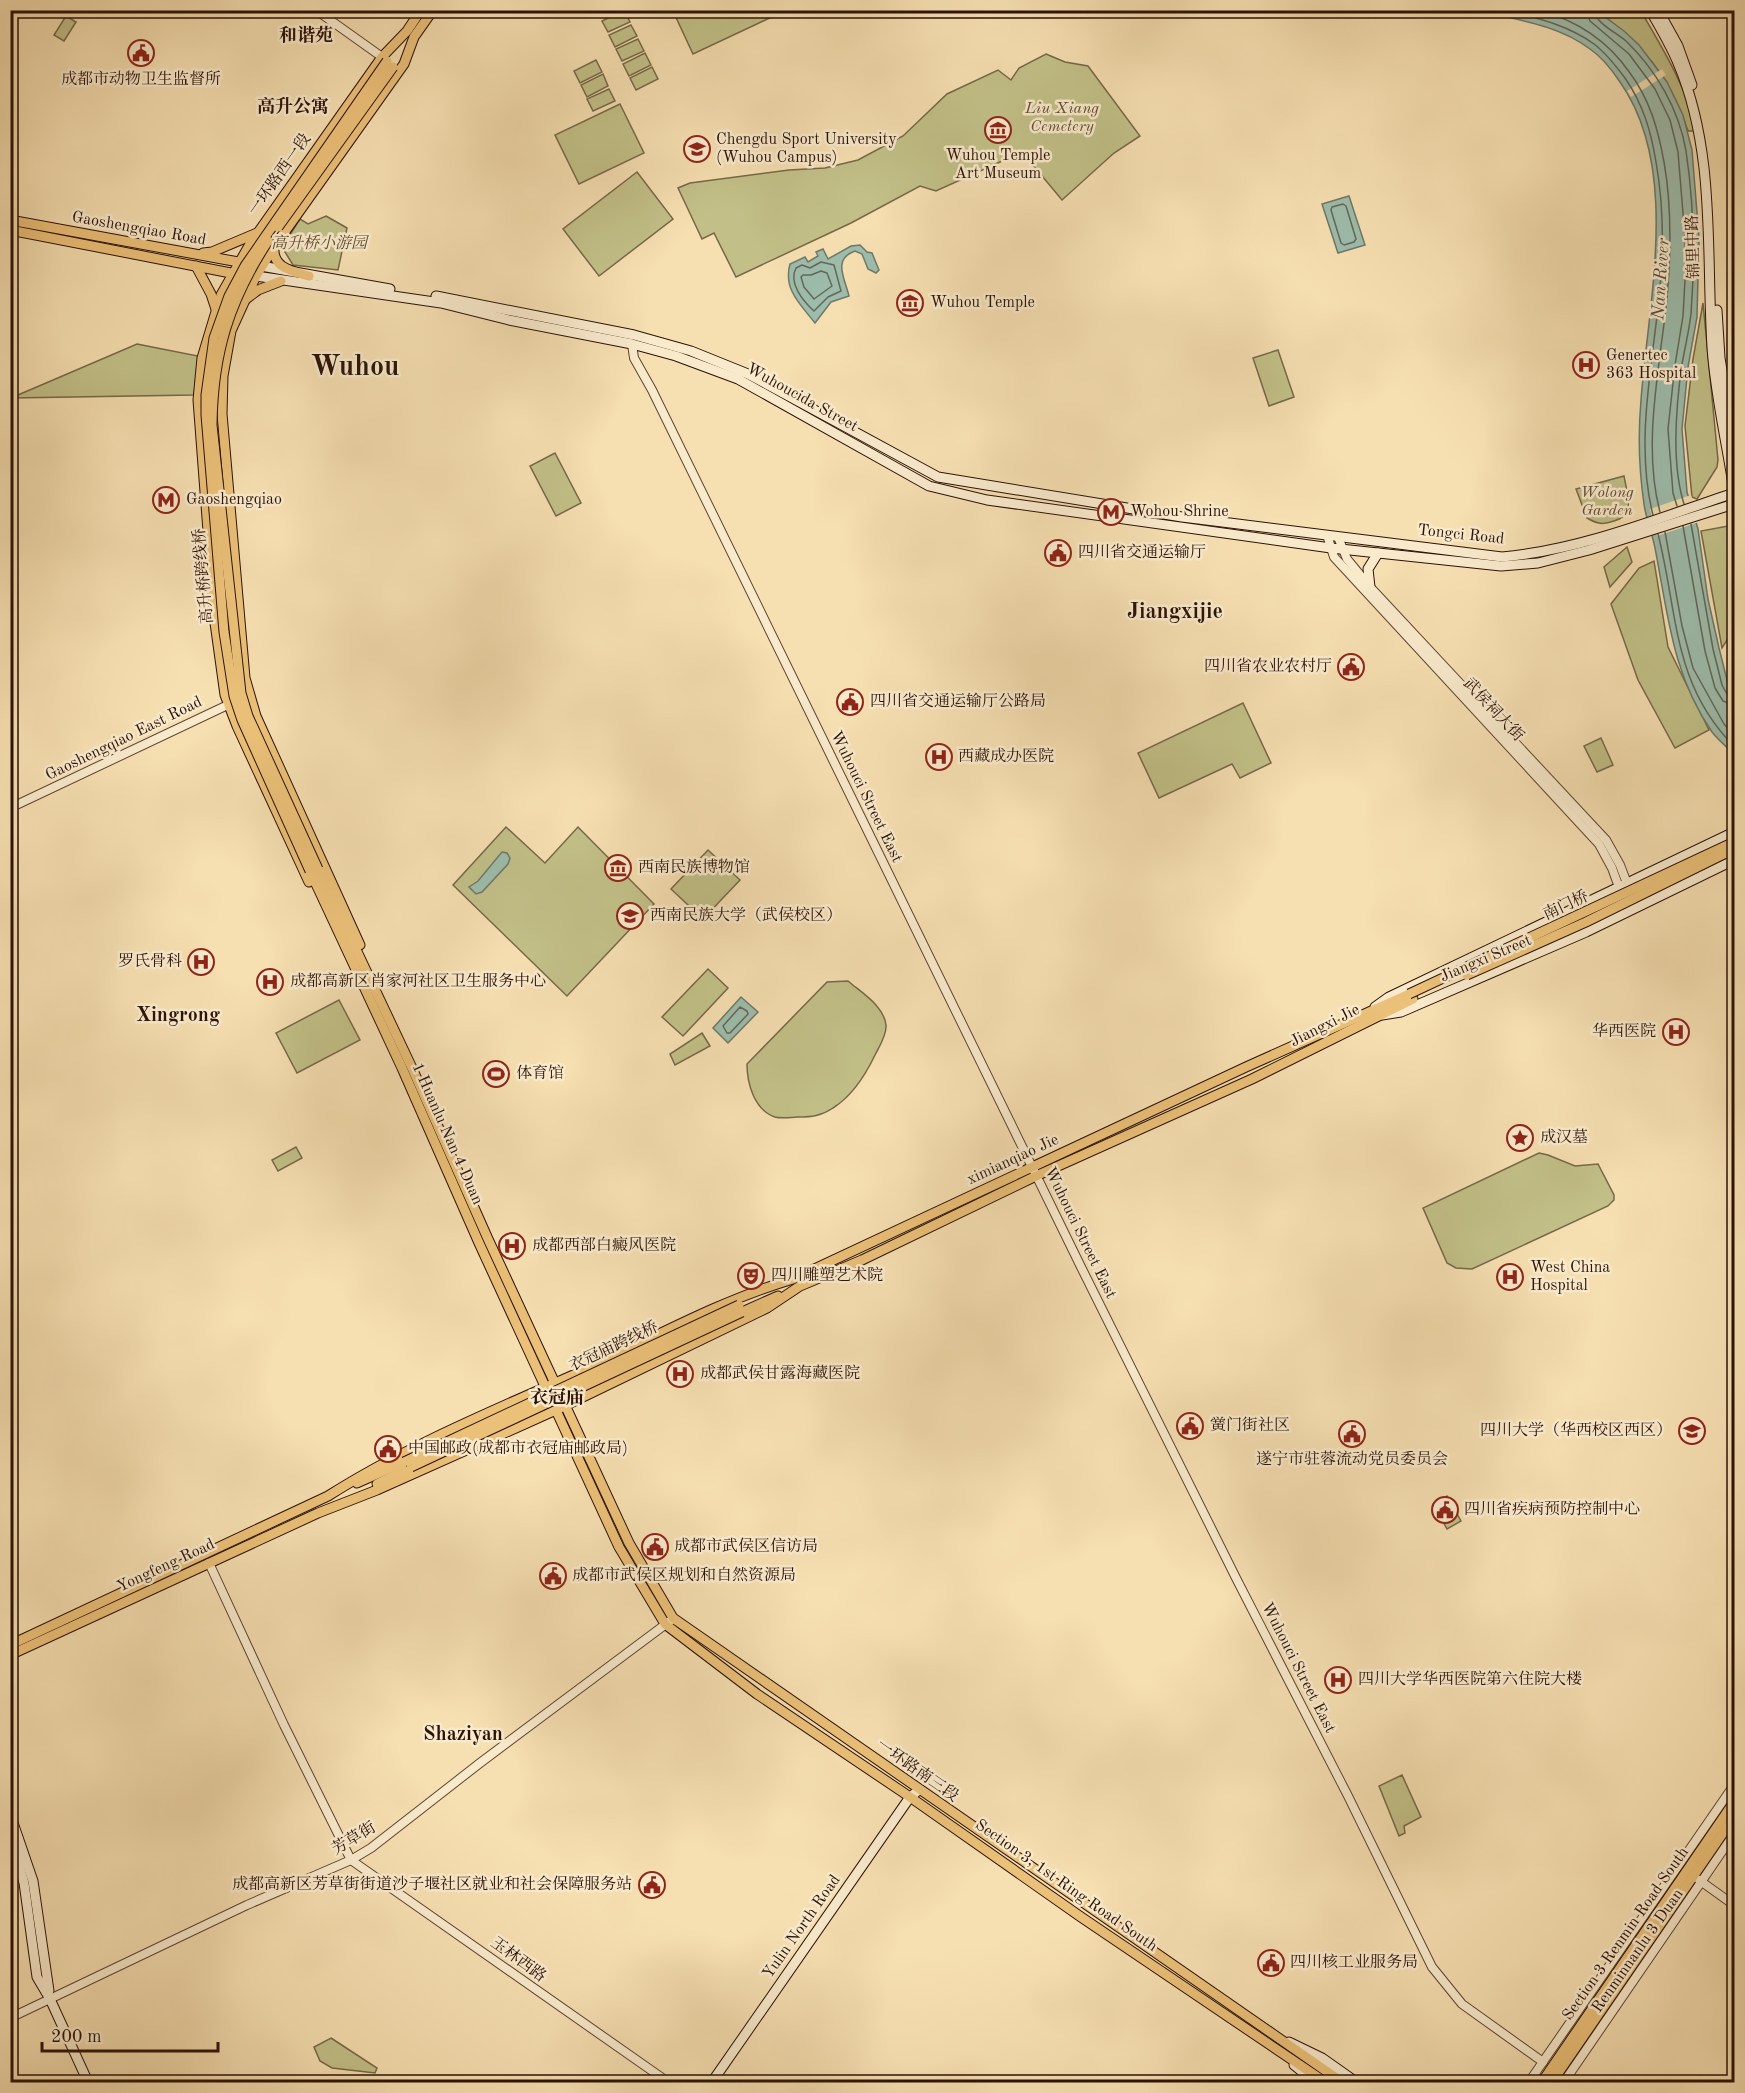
<svg xmlns="http://www.w3.org/2000/svg" width="1745" height="2093" font-family="'Old Standard TT','Noto Serif SC',serif">
	<style>
		.green { fill: #c2c088; stroke: #766848; stroke-width: 1.5 }
		.water { fill: #9dbdac; stroke: #6f786a; stroke-width: 1.5 }
		.pier { fill: #f6dfb1 }
		.lines { fill: none; stroke-linecap: round; stroke-linejoin: round }
		.shore { stroke: #64675a; stroke-width: 1.5 }
		.tertiary-casing { stroke: #5e4432; stroke-width: 10 }
		.secondary-casing { stroke: #2b1107; stroke-width: 11 }
		.primary-casing { stroke: #2b1107; stroke-width: 11 }
		.tertiary { stroke: #f9eacc; stroke-width: 8 }
		.secondary { stroke: #f9eacc; stroke-width: 9 }
		.primary { stroke: #ebc078; stroke-width: 9 }
		.primary-bridge-casing { stroke: #2b1107; stroke-width: 11; stroke-linecap: butt }
		.primary-bridge { stroke: #ebc078; stroke-width: 9 }
		.labels { text-anchor: middle; dominant-baseline: central; stroke-width: 5; stroke-linejoin: round; paint-order: stroke }
		.poi-label { font-size: 16px; fill: #2b1107; stroke: #f9eacc; text-anchor: start }
		.park-label { font-size: 16px; font-style: italic; fill: #604e34; stroke: #f9eacc }
		.street-label { font-size: 16px; fill: #2b1107; stroke: #f9eacc }
		.neighbourhood-label { font-size: 18px; font-weight: bold; fill: #2b1107; stroke: #f9eacc }
		.water-label { font-size: 18px; font-style: italic; fill: #534d41; stroke: #f9eacc }
		.quarter-label { font-size: 20px; font-weight: bold; fill: #2b1107; stroke: #f9eacc }
		.district-label { font-size: 22px; font-weight: bold; fill: #2b1107; stroke: #f9eacc }
		.town-label { font-size: 28px; font-weight: bold; fill: #2b1107; stroke: #f9eacc }
	</style>
	<rect width="100%" height="100%" fill="#f6dfb1"/>
	<filter id="stains"><feTurbulence type="fractalNoise" baseFrequency=".00333" numOctaves="4"/><feColorMatrix values="0 0 0 0 .2 0 0 0 0 .09 0 0 0 0 .02 0 0 0 .5 -.17"/></filter>
	<radialGradient id="worn" r=".72"><stop offset=".6" stop-color="#630" stop-opacity="0"/><stop offset="1" stop-color="#630" stop-opacity=".3"/></radialGradient>
	<g class="green">
		<path d="M624,10L630,22L608,32L602,21Z"/>
		<path d="M673,11H771L774,16L693,54Z"/>
		<path d="M1597,11H1635L1642,13C1664,51 1687,88 1696,131H1688C1671,77 1642,44 1597,11Z"/>
		<path d="M66,16L76,22L64,41L54,35Z"/>
		<path d="M631,25L637,36L615,47L609,35Z"/>
		<path d="M638,39L644,51L622,61L616,49Z"/>
		<path d="M645,53L651,65L629,76L623,64Z"/>
		<path d="M1046,54L1065,62L1088,66L1140,136L1114,153L1062,200L1022,152L936,191L920,186L851,223L736,277L714,233L702,239L678,188L690,183L789,170L825,168L858,160L903,136L947,94L998,70L1011,80L1019,68Z"/>
		<path d="M596,60L602,72L580,83L574,71Z"/>
		<path d="M652,67L658,79L636,90L630,78Z"/>
		<path d="M603,74L608,86L587,97L581,85Z"/>
		<path d="M609,89L615,101L593,111L587,99Z"/>
		<path d="M620,104L644,153L579,184L555,135Z"/>
		<path d="M637,172L673,219L599,276L563,229Z"/>
		<path d="M326,216L347,228L338,270L293,265L282,247L300,219L308,224Z"/>
		<path d="M1703,303L1718,460L1717,467L1697,499L1692,497L1685,426L1693,359Z"/>
		<path d="M137,344L198,356L194,395L11,398Z"/>
		<path d="M1278,350L1294,397L1269,406L1253,358Z"/>
		<path d="M555,453L581,503L556,516L530,466Z"/>
		<path d="M1624,476C1627,494 1636,515 1614,521C1603,525 1597,524 1587,518L1576,489Z"/>
		<path d="M1728,526L1734,531V629L1722,648L1701,531Z"/>
		<path d="M1627,547L1632,562L1610,587L1604,567Z"/>
		<path d="M1654,561L1668,647L1709,730L1675,748L1638,680L1611,604L1639,568Z"/>
		<path d="M1243,703L1271,763L1240,778L1232,764L1159,798L1138,753Z"/>
		<path d="M1601,738L1613,765L1597,772L1584,746Z"/>
		<path d="M506,827L545,863L578,827L654,904L567,996L453,885Z"/>
		<path d="M708,850L740,880L703,919L671,889Z"/>
		<path d="M708,969L728,988L683,1036L662,1017Z"/>
		<path d="M848,981C862,993 884,1006 886,1025C887,1035 879,1047 875,1055C865,1076 852,1096 833,1108C821,1116 812,1117 798,1117C792,1117 782,1119 775,1117C754,1110 747,1083 747,1064L827,982Z"/>
		<path d="M339,1000L360,1040L297,1073L276,1033Z"/>
		<path d="M702,1033L710,1046L675,1065L670,1054Z"/>
		<path d="M296,1147L302,1158L278,1171L272,1160Z"/>
		<path d="M1539,1153L1548,1155L1575,1166L1598,1164L1614,1195V1200L1608,1206L1472,1269L1456,1268L1447,1263L1423,1208Z"/>
		<path d="M1447,1496L1461,1521L1447,1529L1433,1504Z"/>
		<path d="M1402,1775L1421,1817L1404,1826L1405,1833L1399,1836L1379,1786Z"/>
		<path d="M331,2038L377,2068L375,2073L332,2068L320,2061L314,2047Z"/>
	</g>
	<g class="water">
		<path d="M1480,11H1597L1624,31L1639,45L1667,82L1683,115L1692,150L1699,238L1697,317L1688,367L1682,429L1687,492L1698,529L1708,599L1719,648L1728,684L1734,696V754C1727,747 1718,740 1712,732C1672,674 1668,614 1655,548C1652,533 1646,519 1644,504C1639,470 1638,434 1641,400C1648,303 1681,168 1620,82C1612,70 1602,57 1590,49C1558,25 1518,20 1480,11Z"/>
		<path d="M1349,196L1365,245L1338,253L1322,204Z"/>
		<path d="M860,245L867,252L872,253L879,270L876,273L868,269L862,254L855,251C832,259 845,279 849,296L831,302L815,323C800,304 783,289 790,264L805,257L808,262L818,256L816,252L823,249L828,259L851,246Z"/>
		<path d="M502,852L507,853L510,858L508,864L482,892L476,894L469,887L478,881Z"/>
		<path d="M741,997L758,1012L728,1043L713,1028Z"/>
	</g>
	<g class="pier">
		<path d="M1662,69L1666,75L1631,97L1627,91Z"/>
		<path d="M1691,495L1699,522L1657,536L1650,509Z"/>
	</g>
	<g class="lines">
		<g class="shore">
			<path d="M1506,10C1537,18 1568,25 1594,44C1606,53 1616,66 1625,78C1643,104 1651,131 1656,162C1664,207 1664,252 1659,298C1652,368 1635,444 1653,515"/>
			<path d="M1538,10C1576,20 1608,41 1630,73C1650,100 1658,129 1664,162C1672,207 1671,253 1667,298C1660,367 1642,445 1660,512"/>
			<path d="M1586,10L1590,21L1629,54L1655,89L1670,120L1678,152L1685,238V280L1683,316L1675,365L1668,429L1673,493L1677,506"/>
			<path d="M1594,10C1595,23 1617,33 1626,41C1656,70 1679,109 1686,151C1694,204 1695,261 1691,314C1689,331 1685,347 1682,364C1676,406 1671,463 1684,504"/>
			<path d="M1343,204L1346,206L1356,239L1354,242L1344,245L1341,243L1331,210L1332,207Z"/>
			<path d="M821,262L834,265L841,291L828,297L814,311C803,301 788,283 796,268L802,265L810,268Z"/>
			<path d="M821,271L827,273L832,286L814,299L804,287L801,277L803,275H811Z"/>
			<path d="M1691,524L1713,649L1722,685L1728,696L1734,697"/>
			<path d="M1683,526L1705,651L1715,688L1723,701L1734,705"/>
			<path d="M1665,532L1682,626L1693,668L1724,724L1734,735"/>
			<path d="M1658,534C1678,612 1672,684 1734,746"/>
			<path d="M740,1007L747,1011L748,1014L730,1033H727L723,1026Z"/>
		</g>
		<defs>
			<g id="tertiary">
				<path d="M316,10L382,57"/>
				<path d="M632,344L634,358L652,390L1081,1267L1237,1580L1348,1796L1432,1967L1462,2004L1543,2062"/>
				<path d="M1327,535L1334,557L1599,844L1612,868L1620,890"/>
				<path d="M1338,537L1347,559L1370,587L1606,840L1620,865L1628,886"/>
				<path d="M10,808L234,702"/>
				<path d="M209,1563L284,1725L351,1860L668,2082"/>
				<path d="M1699,1880L1734,1905"/>
				<path d="M10,2018L247,1905L351,1860L371,1848L480,1763L670,1621"/>
				<path d="M1529,2082L1734,1785"/>
				<path d="M1564,2082L1734,1834"/>
			</g>
			<g id="secondary">
				<path d="M1650,10C1660,27 1670,44 1678,63C1716,152 1706,252 1712,347C1715,395 1727,443 1734,491"/>
				<path d="M1658,10L1678,46L1692,85"/>
				<path d="M261,266L390,289"/>
				<path d="M256,276L441,303L509,320L632,344L676,356L738,379L929,486L987,500L1331,548L1501,566L1538,563L1589,550L1734,504"/>
				<path d="M436,296L634,335L691,351L748,374L938,477L1182,517L1502,557C1581,550 1659,518 1734,493"/>
				<path d="M1717,310L1720,358L1734,444"/>
				<path d="M1370,587L1368,569L1378,553"/>
				<path d="M1375,1007L1389,997L1734,832"/>
				<path d="M1382,1015L1401,1012L1586,932L1734,860"/>
				<path d="M10,1814L33,1881L49,1991"/>
				<path d="M10,1835L24,1883L37,1977L50,1999L88,2082"/>
				<path d="M1289,2042L1322,2058L1356,2082"/>
				<path d="M1294,2065L1315,2082"/>
				<path d="M712,2082L910,1797L919,1790"/>
			</g>
			<g id="primary">
				<path d="M10,220L244,263"/>
				<path d="M10,230L236,274"/>
				<path d="M274,247C272,268 292,271 309,276"/>
				<path d="M203,253L212,252L257,233"/>
				<path d="M196,266L211,294L216,309"/>
				<path d="M246,299L258,290L281,281"/>
				<path d="M318,869L412,1068L488,1239L629,1543L673,1618L1342,2082"/>
				<path d="M310,871L402,1068L479,1243L619,1547L665,1624L757,1694L910,1797L1081,1917L1325,2082"/>
				<path d="M309,882L237,726L225,695L215,623L198,400L202,358L221,295L250,244L382,57L407,31L421,10"/>
				<path d="M360,945L256,716L245,678L222,414L223,376L231,331L256,276L274,247L404,64L414,37L433,10"/>
				<path d="M742,1312L778,1296"/>
				<path d="M357,1483L404,1462"/>
				<path d="M377,1484L411,1467"/>
				<path d="M10,1645L328,1496C408,1445 502,1407 589,1368C655,1337 722,1300 793,1279L1246,1067L1407,995"/>
				<path d="M10,1655L318,1513L377,1490L556,1410L767,1308L800,1286L862,1260L1036,1176L1252,1079L1413,999"/>
				<path d="M1542,2082L1734,1802"/>
				<path d="M1552,2082L1734,1817"/>
			</g>
		</defs>
		<use href="#tertiary" class="tertiary-casing"/>
		<use href="#secondary" class="secondary-casing"/>
		<use href="#primary" class="primary-casing"/>
		<use href="#tertiary" class="tertiary"/>
		<use href="#secondary" class="secondary"/>
		<use href="#primary" class="primary"/>
		<defs>
			<g id="primary-bridge">
				<path d="M278,227L393,67"/>
				<path d="M268,241C229,301 213,353 212,425L241,693L248,716L318,869"/>
				<path d="M310,871L242,720L234,696L224,632L206,415V395L214,338L229,296L245,266L387,61"/>
				<path d="M1467,975L1586,922L1734,849"/>
				<path d="M1409,994L1734,842"/>
				<path d="M404,1462L739,1305"/>
				<path d="M411,1467L742,1312"/>
			</g>
		</defs>
		<use href="#primary-bridge" class="primary-bridge-casing"/>
		<use href="#primary-bridge" class="primary-bridge"/>
	</g>
	<defs>
		<symbol id="civic-ring" viewBox="-11 -11 22 22"><circle r="9.5" fill="#f9eacc" stroke="#8f2418" stroke-width="1.5"/><path d="M-.6-6.5H3V-4.5H.6V-3L4-1V1h2V6H-6V1h2V-1L-.6-3ZM-1.2 2.5V6h2.4V2.5Z" fill="#8f2418"/></symbol>
		<symbol id="museum-ring" viewBox="-11 -11 22 22"><circle r="9.5" fill="#f9eacc" stroke="#8f2418" stroke-width="1.5"/><path d="M0-6L6-3V-2H-6V-3ZM-5-1h2V3h-2ZM-1-1h2V3h-2ZM3-1h2V3H3ZM-6 4H6V6H-6Z" fill="#8f2418"/></symbol>
		<symbol id="university-ring" viewBox="-11 -11 22 22"><circle r="9.5" fill="#f9eacc" stroke="#8f2418" stroke-width="1.5"/><path d="M0-5L7-2L0 1L-7-2ZM-4 1L0 2.5L4 1V4Q0 6-4 4Z" fill="#8f2418"/></symbol>
		<symbol id="hospital-ring" viewBox="-11 -11 22 22"><circle r="9.5" fill="#f9eacc" stroke="#8f2418" stroke-width="1.5"/><path d="M-5-5h3v3.5h4V-5h3V5h-3V1.5h-4V5h-3Z" fill="#8f2418"/></symbol>
		<symbol id="metro-ring" viewBox="-11 -11 22 22"><circle r="9.5" fill="#f9eacc" stroke="#8f2418" stroke-width="1.5"/><path d="M-5.5 5V-5H-3L0 0L3-5H5.5V5H3V-.5L0 4L-3-.5V5Z" fill="#8f2418"/></symbol>
		<symbol id="stadium-ring" viewBox="-11 -11 22 22"><circle r="9.5" fill="#f9eacc" stroke="#8f2418" stroke-width="1.5"/><path d="M0-5a6.5 5 0 1 0 0 10a6.5 5 0 1 0 0-10ZM-3.5-1.8h7v3.6h-7Z" fill="#8f2418"/></symbol>
		<symbol id="sight-ring" viewBox="-11 -11 22 22"><circle r="9.5" fill="#f9eacc" stroke="#8f2418" stroke-width="1.5"/><path d="M0-6L1.8-2.2L6-1.7L2.9 1.2L3.7 5.4L0 3.3L-3.7 5.4L-2.9 1.2L-6-1.7L-1.8-2.2Z" fill="#8f2418"/></symbol>
		<symbol id="theatre-ring" viewBox="-11 -11 22 22"><circle r="9.5" fill="#f9eacc" stroke="#8f2418" stroke-width="1.5"/><path d="M-5-5.5Q0-4 5-5.5V0Q5 5 0 6Q-5 5-5 0ZM-3.3-2.5H-1v1.5H-3.3ZM1-2.5H3.3v1.5H1ZM-2.8 1Q0 5.5 2.8 1Z" fill="#8f2418"/></symbol>
	</defs>
	<g fill-rule="evenodd">
		<use href="#civic-ring" x="126" y="38" width="30" height="30"/>
		<use href="#museum-ring" x="983" y="115" width="30" height="30"/>
		<use href="#university-ring" x="682" y="134" width="30" height="30"/>
		<use href="#museum-ring" x="895" y="288" width="30" height="30"/>
		<use href="#hospital-ring" x="1571" y="350" width="30" height="30"/>
		<use href="#metro-ring" x="151" y="485" width="30" height="30"/>
		<use href="#metro-ring" x="1096" y="497" width="30" height="30"/>
		<use href="#civic-ring" x="1043" y="538" width="30" height="30"/>
		<use href="#civic-ring" x="1336" y="652" width="30" height="30"/>
		<use href="#civic-ring" x="835" y="687" width="30" height="30"/>
		<use href="#hospital-ring" x="924" y="742" width="30" height="30"/>
		<use href="#museum-ring" x="603" y="853" width="30" height="30"/>
		<use href="#university-ring" x="615" y="901" width="30" height="30"/>
		<use href="#hospital-ring" x="186" y="947" width="30" height="30"/>
		<use href="#hospital-ring" x="255" y="967" width="30" height="30"/>
		<use href="#hospital-ring" x="1661" y="1017" width="30" height="30"/>
		<use href="#stadium-ring" x="481" y="1059" width="30" height="30"/>
		<use href="#sight-ring" x="1505" y="1123" width="30" height="30"/>
		<use href="#hospital-ring" x="497" y="1231" width="30" height="30"/>
		<use href="#theatre-ring" x="736" y="1261" width="30" height="30"/>
		<use href="#hospital-ring" x="1495" y="1262" width="30" height="30"/>
		<use href="#hospital-ring" x="665" y="1359" width="30" height="30"/>
		<use href="#civic-ring" x="1175" y="1411" width="30" height="30"/>
		<use href="#university-ring" x="1677" y="1416" width="30" height="30"/>
		<use href="#civic-ring" x="1337" y="1419" width="30" height="30"/>
		<use href="#civic-ring" x="373" y="1434" width="30" height="30"/>
		<use href="#civic-ring" x="1430" y="1495" width="30" height="30"/>
		<use href="#civic-ring" x="640" y="1532" width="30" height="30"/>
		<use href="#civic-ring" x="538" y="1561" width="30" height="30"/>
		<use href="#hospital-ring" x="1323" y="1665" width="30" height="30"/>
		<use href="#civic-ring" x="637" y="1870" width="30" height="30"/>
		<use href="#civic-ring" x="1256" y="1948" width="30" height="30"/>
	</g>
	<g class="labels">
		<g class="poi-label">
			<text x="141" y="80" text-anchor="middle">成都市动物卫生监督所</text>
			<text x="716" y="140">Chengdu Sport University<tspan x="716" dy="18">(Wuhou Campus)</tspan></text>
			<text x="998" y="156" text-anchor="middle">Wuhou Temple<tspan x="998" dy="18">Art Museum</tspan></text>
			<text x="930" y="303">Wuhou Temple</text>
			<text x="1606" y="356">Genertec<tspan x="1606" dy="18">363 Hospital</tspan></text>
			<text x="186" y="500">Gaoshengqiao</text>
			<text x="1130" y="512">Wohou Shrine</text>
			<text x="1078" y="553">四川省交通运输厅</text>
			<text x="1332" y="667" text-anchor="end">四川省农业农村厅</text>
			<text x="870" y="702">四川省交通运输厅公路局</text>
			<text x="958" y="757">西藏成办医院</text>
			<text x="638" y="868">西南民族博物馆</text>
			<text x="650" y="916">西南民族大学（武侯校区）</text>
			<text x="182" y="962" text-anchor="end">罗氏骨科</text>
			<text x="290" y="982">成都高新区肖家河社区卫生服务中心</text>
			<text x="1656" y="1032" text-anchor="end">华西医院</text>
			<text x="516" y="1074">体育馆</text>
			<text x="1540" y="1138">成汉墓</text>
			<text x="532" y="1246">成都西部白癜风医院</text>
			<text x="1530" y="1268">West China<tspan x="1530" dy="18">Hospital</tspan></text>
			<text x="771" y="1276">四川雕塑艺术院</text>
			<text x="700" y="1374">成都武侯甘露海藏医院</text>
			<text x="1210" y="1426">黉门街社区</text>
			<text x="1672" y="1431" text-anchor="end">四川大学（华西校区西区）</text>
			<text x="408" y="1449">中国邮政(成都市衣冠庙邮政局)</text>
			<text x="1352" y="1460" text-anchor="middle">遂宁市驻蓉流动党员委员会</text>
			<text x="1464" y="1510">四川省疾病预防控制中心</text>
			<text x="674" y="1547">成都市武侯区信访局</text>
			<text x="572" y="1576">成都市武侯区规划和自然资源局</text>
			<text x="1358" y="1680">四川大学华西医院第六住院大楼</text>
			<text x="632" y="1885" text-anchor="end">成都高新区芳草街街道沙子堰社区就业和社会保障服务站</text>
			<text x="1290" y="1963">四川核工业服务局</text>
		</g>
		<g class="park-label">
			<text x="1062" y="109">Liu Xiang<tspan x="1062" dy="18">Cemetery</tspan></text>
			<text x="319" y="244">高升桥小游园</text>
			<text x="1607" y="493">Wolong<tspan x="1607" dy="18">Garden</tspan></text>
		</g>
		<g class="street-label">
			<text transform="translate(280 175) rotate(-55)">一环路西一段</text>
			<text transform="translate(139 229) rotate(10)">Gaoshengqiao Road</text>
			<text transform="translate(1694 247) rotate(-92)">锦里中路</text>
			<text transform="translate(802 398) rotate(29)">Wuhoucida Street</text>
			<text transform="translate(1461 535) rotate(6)">Tongci Road</text>
			<text transform="translate(204 576) rotate(-95)">高升桥跨线桥</text>
			<text transform="translate(1493 710) rotate(47)">武侯祠大街</text>
			<text transform="translate(124 739) rotate(-26)">Gaoshengqiao East Road</text>
			<text transform="translate(866 797) rotate(64)">Wuhouci Street East</text>
			<text transform="translate(1566 906) rotate(-25)">南门桥</text>
			<text transform="translate(1486 959) rotate(-23)">Jiangxi Street</text>
			<text transform="translate(1325 1026) rotate(-27)">Jiangxi Jie</text>
			<text transform="translate(447 1134) rotate(66)">1 Huanlu Nan 4 Duan</text>
			<text transform="translate(1013 1160) rotate(-25)">ximianqiao Jie</text>
			<text transform="translate(1080 1233) rotate(64)">Wuhouci Street East</text>
			<text transform="translate(614 1347) rotate(-25)">衣冠庙跨线桥</text>
			<text transform="translate(166 1566) rotate(-25)">Yongfeng Road</text>
			<text transform="translate(1298 1668) rotate(63)">Wuhouci Street East</text>
			<text transform="translate(917 1771) rotate(35)">一环路南三段</text>
			<text transform="translate(354 1839) rotate(-31)">芳草街</text>
			<text transform="translate(1066 1886) rotate(35)">Section 3, 1st Ring Road South</text>
			<text transform="translate(802 1927) rotate(-55)">Yulin North Road</text>
			<text transform="translate(1626 1934) rotate(-55)">Section 3 Renmin Road South</text>
			<text transform="translate(1638 1951) rotate(-55)">Renminnanlu 3 Duan</text>
			<text transform="translate(518 1960) rotate(36)">玉林西路</text>
		</g>
		<g class="neighbourhood-label">
			<text x="306" y="36">和谐苑</text>
			<text x="293" y="107">高升公寓</text>
			<text x="557" y="1398">衣冠庙</text>
		</g>
		<g class="water-label">
			<text transform="translate(1661 279) rotate(-86)">Nan River</text>
		</g>
		<g class="quarter-label">
			<text x="178" y="1016">Xingrong</text>
			<text x="463" y="1735">Shaziyan</text>
		</g>
		<g class="district-label">
			<text x="1175" y="612">Jiangxijie</text>
		</g>
		<g class="town-label">
			<text x="355" y="368">Wuhou</text>
		</g>
	</g>
	<rect width="1745" height="2093" fill="none" stroke="#f6dfb1" stroke-width="36"/>
	<rect x="12" y="12" width="1721" height="2069" fill="none" stroke="#2b1107" stroke-width="3"/>
	<rect x="18" y="18" width="1709" height="2057" fill="none" stroke="#2b1107" stroke-width="1.5"/>
	<path d="M42 2042v9h176v-9" fill="none" stroke="#2b1107" stroke-width="3"/>
	<text x="51" y="2042" font-size="18" fill="#2b1107" stroke="#f9eacc" stroke-width="4.5" paint-order="stroke">200 m</text>
	<rect width="100%" height="100%" filter="url(#stains)"/>
	<rect width="100%" height="100%" fill="url(#worn)"/>
</svg>
